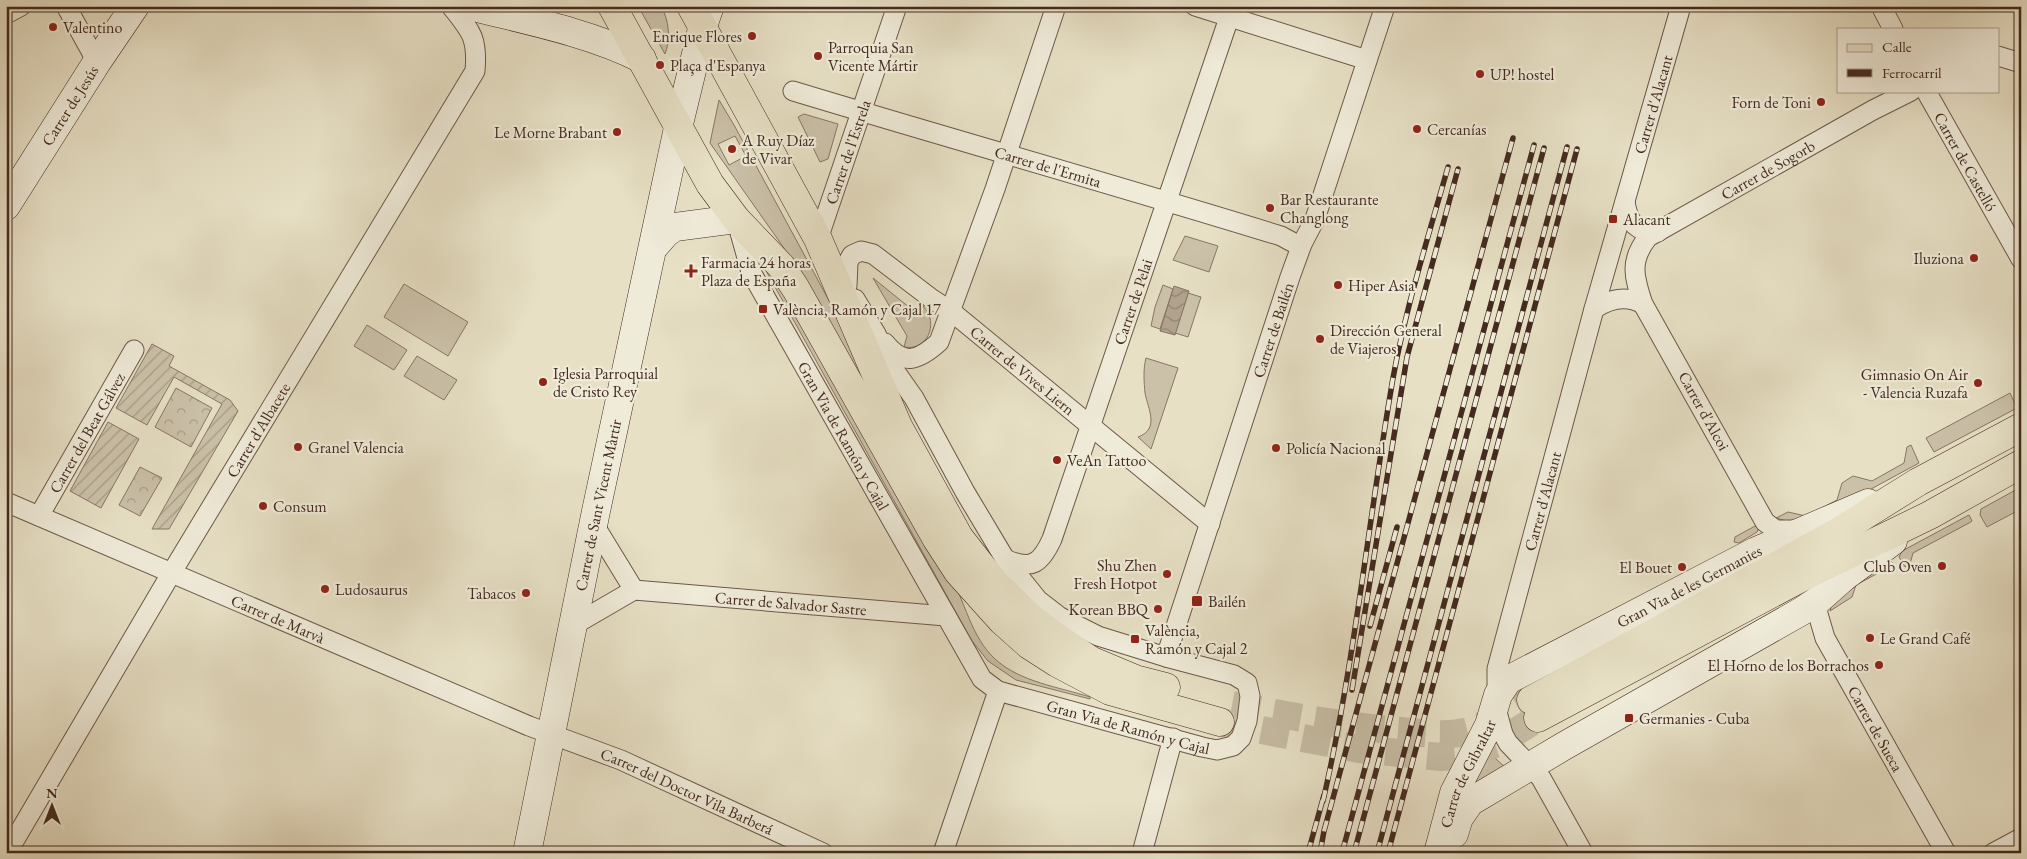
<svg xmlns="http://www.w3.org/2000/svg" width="2027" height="859" font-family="'EB Garamond',serif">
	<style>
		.grass { fill: #cbc1a9; stroke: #887664; fill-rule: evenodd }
		.park { fill: url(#park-crowns); stroke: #887664 }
		.garden { fill: url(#garden-furrows); stroke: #887664 }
		.water { fill: url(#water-waves); stroke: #857261 }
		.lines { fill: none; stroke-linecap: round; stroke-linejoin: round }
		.primary-tunnel { stroke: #c6bca4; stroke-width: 28; stroke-dasharray: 28 14; stroke-linecap: butt }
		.street-casing { stroke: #6d5848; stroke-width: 21 }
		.secondary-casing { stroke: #442a1f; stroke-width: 29 }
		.primary-casing { stroke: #442a1f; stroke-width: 29 }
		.street { stroke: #efebd9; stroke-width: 19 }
		.secondary { stroke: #efebd9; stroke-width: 28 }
		.primary { stroke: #e7e0c5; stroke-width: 28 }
		.rail-casing { stroke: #442a1f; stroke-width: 5.5 }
		.rail { stroke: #efebd9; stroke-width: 4; stroke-dasharray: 11; stroke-linecap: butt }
		.poi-dot { fill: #8f2418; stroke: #efebd9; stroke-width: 2 }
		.labels { text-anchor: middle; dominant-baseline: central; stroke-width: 4.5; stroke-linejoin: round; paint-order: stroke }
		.poi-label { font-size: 16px; fill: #442a1f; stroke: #efebd9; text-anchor: start }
		.street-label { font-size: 16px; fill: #442a1f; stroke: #efebd9 }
	</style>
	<defs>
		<pattern id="park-crowns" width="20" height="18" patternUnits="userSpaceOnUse" patternTransform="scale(1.25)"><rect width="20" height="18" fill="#cbc1a9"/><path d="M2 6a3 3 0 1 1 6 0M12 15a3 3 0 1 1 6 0" fill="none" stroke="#a69d89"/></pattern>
		<pattern id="garden-furrows" width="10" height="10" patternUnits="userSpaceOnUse" patternTransform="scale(1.25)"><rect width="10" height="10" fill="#cbc1a9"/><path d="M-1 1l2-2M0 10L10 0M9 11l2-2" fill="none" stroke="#a69d89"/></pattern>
		<pattern id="water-waves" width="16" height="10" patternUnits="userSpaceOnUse" patternTransform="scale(1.25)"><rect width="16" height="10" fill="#b0a28d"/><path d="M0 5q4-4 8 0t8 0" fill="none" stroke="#918473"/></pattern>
	</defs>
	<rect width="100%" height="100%" fill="#e7e0c5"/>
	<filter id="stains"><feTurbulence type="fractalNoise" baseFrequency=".004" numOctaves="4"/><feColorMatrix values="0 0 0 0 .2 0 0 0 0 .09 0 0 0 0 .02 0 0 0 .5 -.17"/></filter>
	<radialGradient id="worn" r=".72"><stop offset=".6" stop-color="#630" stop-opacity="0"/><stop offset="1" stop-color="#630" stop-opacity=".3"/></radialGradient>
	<g class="grass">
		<path d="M638,6H661C669,20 671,39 665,54Z"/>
		<path d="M719,100L734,125L839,319L875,409L786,251L710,143ZM735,136L746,156L729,165L718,144Z"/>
		<path d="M804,114L838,124L828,159L820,162L798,117Z"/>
		<path d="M1185,236L1218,246L1209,272L1173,260Z"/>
		<path d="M760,260L773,275C832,374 890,474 949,573C965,601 971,637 995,659C1020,682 1059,687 1090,697V699L1016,680L988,661L972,641Z"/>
		<path d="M873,278L915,312L919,303C941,317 930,352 904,347L907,336Z"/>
		<path d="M404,284L468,322L448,356L384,317Z"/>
		<path d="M1163,285L1173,289L1160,329L1151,326L1155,307Z"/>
		<path d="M1188,293L1201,297L1188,337L1175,333Z"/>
		<path d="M367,325L407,350L394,370L354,346Z"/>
		<path d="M417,356L457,380L444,400L404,376Z"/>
		<path d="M1146,358L1178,368L1151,449L1138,437C1160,429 1148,409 1145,393C1144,382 1143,369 1146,358Z"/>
		<path d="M2010,393L2017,408L1934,452L1926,438Z"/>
		<path d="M1911,445L1919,463L1816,519L1790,522L1776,518L1788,512L1806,516L1837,500L1842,483L1853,476L1872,481L1904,463L1907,447Z"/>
		<path d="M2021,487V509L1987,527L1980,515L1981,509Z"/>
		<path d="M1969,515L1972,521L1969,523L1913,553L1910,564L1905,567L1899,557L1902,551Z"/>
		<path d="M1755,526L1759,527L1757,532L1739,543L1734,542L1735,537Z"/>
		<path d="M1890,560L1892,562V573L1882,571L1856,585L1852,597L1830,611L1832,604L1838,596Z"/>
		<path d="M1488,752L1505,767L1472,787Z"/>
	</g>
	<g class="park">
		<path d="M176,388L212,408L191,447L155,427Z"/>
		<path d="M140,467L162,478L140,516L119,505Z"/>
	</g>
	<g class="garden">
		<path d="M152,344L174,356L169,366L230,400L238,411L169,529H152L222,404L174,377L147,425L116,408Z"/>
		<path d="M108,422L139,439L101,508L70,491Z"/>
	</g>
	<path class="water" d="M1174,286L1189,291L1175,335L1160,331Z"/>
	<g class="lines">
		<g class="primary-tunnel">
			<path d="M1232,705C1288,716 1344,726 1401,731C1423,733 1448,737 1469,731C1491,724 1511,711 1531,700"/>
			<path d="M1220,722L1359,749L1441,757L1460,755L1496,744L1538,718"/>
		</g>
		<defs>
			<g id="street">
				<path d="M66,6L97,62"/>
				<path d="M1195,6L1367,60"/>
				<path d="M1881,6L1893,29"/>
				<path d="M6,14L21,6"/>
				<path d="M1998,56L2021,63"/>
				<path id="s1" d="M793,91C955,140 1119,186 1281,236L1294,243L1302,244"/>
				<path id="s2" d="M1926,91L2021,259"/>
				<path d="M1625,202C1628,222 1636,233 1658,232"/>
				<path id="s3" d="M737,222L751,272L982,679L998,691L1202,747L1217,750L1233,746L1241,738L1247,721L1250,696L1247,683L1234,675L1166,657L1098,636L1060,617L1038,600L1005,559L965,492L914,398L890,364L876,334L855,299"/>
				<path id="s4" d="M818,239L897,6"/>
				<path id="s5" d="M847,286L848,262L852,255L861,251L873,254L932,299L952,312L1210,524"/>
				<path d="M1594,309C1609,299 1627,295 1643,304"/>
				<path d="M885,343C904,367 919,360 939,342L995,189L1056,6"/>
				<path id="s6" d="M6,502L529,726L621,760L823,853"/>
				<path id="s7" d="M39,516L134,350"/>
				<path d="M593,523L634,590"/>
				<path id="s8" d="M1799,530H1776L1765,522L1643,304C1634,277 1629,261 1648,237L1873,110L1911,91"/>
				<path id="s9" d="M1005,559C1032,571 1041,563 1052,539L1233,6"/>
				<path id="s10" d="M1817,601L1818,614L1825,638L1946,853"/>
				<path id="s11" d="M572,626L634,590L946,616"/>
				<path id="s12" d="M1166,657L1290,277L1302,244L1315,219L1385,6"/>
				<path id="s13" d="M7,853L172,572L475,71C478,38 471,31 451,6"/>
				<path d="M943,853L998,691"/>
				<path d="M1142,853L1173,738"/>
				<path id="s14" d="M1583,853L1541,778L1508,743L1503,734L1497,712V669L1594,309L1681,6"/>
				<path d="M1993,853L2021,838"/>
			</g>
			<g id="secondary">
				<path d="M469,6C525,20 591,33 642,59"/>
				<path id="s15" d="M6,206L97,62L135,6"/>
				<path d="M653,248L666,233L675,227L736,219"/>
				<path d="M1454,834L1459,818L1470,802L1564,746L1802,611L1817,601L1844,577L1893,541"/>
				<path id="s16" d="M527,853L596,511L678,128L702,29L710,6"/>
				<path id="s17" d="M1438,853L1454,793L1489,725L1498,695L1508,680L1756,551L1868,503"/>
			</g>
			<g id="primary">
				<path d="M612,6L710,184L736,219L781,266L796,289L936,538L958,572L1002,621L1029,645L1057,663L1110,691L1220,722"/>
				<path d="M691,6L818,239L898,426L959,537L994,582L1029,616L1052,634L1092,661L1135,679L1166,687"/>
				<path d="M1531,700L1836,533L1918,482L2021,427"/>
				<path d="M1538,718L1801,578L1930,515L2021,464"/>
			</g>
		</defs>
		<use href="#street" class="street-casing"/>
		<use href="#secondary" class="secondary-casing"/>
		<use href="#primary" class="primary-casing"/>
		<use href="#street" class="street"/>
		<use href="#secondary" class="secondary"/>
		<use href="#primary" class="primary"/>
		<defs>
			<g id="rail">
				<path d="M1370,626L1397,527"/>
				<path d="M1352,690L1407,357L1458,169"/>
				<path d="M1323,801C1353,670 1367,535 1389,402C1401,322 1426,245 1448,167"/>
				<path d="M1308,853L1324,795"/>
				<path d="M1320,853L1324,831L1513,138"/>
				<path d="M1342,853L1534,145"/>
				<path d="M1354,853L1544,148"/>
				<path d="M1377,853L1567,147"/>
				<path d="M1388,853L1577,149"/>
			</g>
		</defs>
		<use href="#rail" class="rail-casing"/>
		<use href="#rail" class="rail"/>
	</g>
	<g class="poi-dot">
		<circle cx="53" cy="27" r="5"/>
		<circle cx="752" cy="36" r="5"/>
		<circle cx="818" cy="56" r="5"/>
		<circle cx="660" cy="65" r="5"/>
		<circle cx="1480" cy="74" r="5"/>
		<circle cx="1821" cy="102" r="5"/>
		<circle cx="1417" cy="129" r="5"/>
		<circle cx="617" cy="132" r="5"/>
		<circle cx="732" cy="149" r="5"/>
		<circle cx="1270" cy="208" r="5"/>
		<rect x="1608" y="214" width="10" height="10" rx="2.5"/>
		<circle cx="1974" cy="258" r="5"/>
		<path d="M688.5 263.5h5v5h5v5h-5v5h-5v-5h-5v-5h5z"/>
		<circle cx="1338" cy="285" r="5"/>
		<rect x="758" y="304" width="10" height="10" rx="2.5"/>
		<circle cx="1320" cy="339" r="5"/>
		<circle cx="543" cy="382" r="5"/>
		<circle cx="1978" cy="383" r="5"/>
		<circle cx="298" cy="447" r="5"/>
		<circle cx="1276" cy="448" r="5"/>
		<circle cx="1057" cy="460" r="5"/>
		<circle cx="263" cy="506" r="5"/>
		<circle cx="1942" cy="566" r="5"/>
		<circle cx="1682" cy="567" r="5"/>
		<circle cx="1167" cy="574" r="5"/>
		<circle cx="325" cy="589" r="5"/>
		<circle cx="526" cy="593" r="5"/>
		<rect x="1191" y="595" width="12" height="12" rx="2.5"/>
		<circle cx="1158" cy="609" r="5"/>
		<circle cx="1870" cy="638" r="5"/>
		<rect x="1130" y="634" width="10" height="10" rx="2.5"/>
		<circle cx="1879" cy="665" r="5"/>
		<rect x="1624" y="713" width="10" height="10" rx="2.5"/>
	</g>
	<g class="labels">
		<g class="poi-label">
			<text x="63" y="27">Valentino</text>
			<text x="742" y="36" text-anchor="end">Enrique Flores</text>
			<text x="828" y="47">Parroquia San<tspan x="828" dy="18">Vicente Mártir</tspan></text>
			<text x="670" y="65">Plaça d'Espanya</text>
			<text x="1490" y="74">UP! hostel</text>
			<text x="1811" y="102" text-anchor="end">Forn de Toni</text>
			<text x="1427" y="129">Cercanías</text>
			<text x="607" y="132" text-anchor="end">Le Morne Brabant</text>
			<text x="742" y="140">A Ruy Díaz<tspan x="742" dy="18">de Vivar</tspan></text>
			<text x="1280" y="199">Bar Restaurante<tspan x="1280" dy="18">Changlong</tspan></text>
			<text x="1623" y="219">Alacant</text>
			<text x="1964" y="258" text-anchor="end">Iluziona</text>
			<text x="701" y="262">Farmacia 24 horas<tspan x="701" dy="18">Plaza de España</tspan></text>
			<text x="1348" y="285">Hiper Asia</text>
			<text x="773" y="309">València, Ramón y Cajal 17</text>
			<text x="1330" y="330">Dirección General<tspan x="1330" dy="18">de Viajeros</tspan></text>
			<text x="553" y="373">Iglesia Parroquial<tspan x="553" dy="18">de Cristo Rey</tspan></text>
			<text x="1968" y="374" text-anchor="end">Gimnasio On Air<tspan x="1968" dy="18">- Valencia Ruzafa</tspan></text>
			<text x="308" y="447">Granel Valencia</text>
			<text x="1286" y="448">Policía Nacional</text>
			<text x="1067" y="460">VeAn Tattoo</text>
			<text x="273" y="506">Consum</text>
			<text x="1157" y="565" text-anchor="end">Shu Zhen<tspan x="1157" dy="18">Fresh Hotpot</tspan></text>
			<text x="1932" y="566" text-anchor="end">Club Oven</text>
			<text x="1672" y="567" text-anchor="end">El Bouet</text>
			<text x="335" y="589">Ludosaurus</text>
			<text x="516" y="593" text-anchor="end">Tabacos</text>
			<text x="1208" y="601">Bailén</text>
			<text x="1148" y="609" text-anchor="end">Korean BBQ</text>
			<text x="1145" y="630">València,<tspan x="1145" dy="18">Ramón y Cajal 2</tspan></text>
			<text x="1880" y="638">Le Grand Café</text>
			<text x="1869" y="665" text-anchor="end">El Horno de los Borrachos</text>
			<text x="1639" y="718">Germanies - Cuba</text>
		</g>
		<g class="street-label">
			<text stroke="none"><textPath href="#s14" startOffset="796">Carrer d'Alacant</textPath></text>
			<text stroke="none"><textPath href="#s15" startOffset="119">Carrer de Jesús</textPath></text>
			<text stroke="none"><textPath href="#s4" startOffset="92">Carrer de l'Estrela</textPath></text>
			<text stroke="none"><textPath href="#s2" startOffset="81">Carrer de Castelló</textPath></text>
			<text stroke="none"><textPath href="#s1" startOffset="266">Carrer de l'Ermita</textPath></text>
			<text stroke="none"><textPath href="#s8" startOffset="495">Carrer de Sogorb</textPath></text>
			<text stroke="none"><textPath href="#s9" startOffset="311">Carrer de Pelai</textPath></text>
			<text stroke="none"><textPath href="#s12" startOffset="344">Carrer de Bailén</textPath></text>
			<text stroke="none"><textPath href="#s5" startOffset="244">Carrer de Vives Liern</textPath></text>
			<text transform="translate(1704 411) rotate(61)">Carrer d'Alcoi</text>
			<text stroke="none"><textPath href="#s13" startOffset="492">Carrer d'Albacete</textPath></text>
			<text stroke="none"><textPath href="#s7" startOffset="96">Carrer del Beat Gálvez</textPath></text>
			<text stroke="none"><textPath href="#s3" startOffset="240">Gran Via de Ramón y Cajal</textPath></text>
			<text stroke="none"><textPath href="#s14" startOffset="384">Carrer d'Alacant</textPath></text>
			<text stroke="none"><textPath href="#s16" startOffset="355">Carrer de Sant Vicent Màrtir</textPath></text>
			<text stroke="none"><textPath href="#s17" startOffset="392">Gran Via de les Germanies</textPath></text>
			<text stroke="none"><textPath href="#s11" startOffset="229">Carrer de Salvador Sastre</textPath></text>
			<text stroke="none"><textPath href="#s6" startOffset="296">Carrer de Marvà</textPath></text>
			<text stroke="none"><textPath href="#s3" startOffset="675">Gran Via de Ramón y Cajal</textPath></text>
			<text stroke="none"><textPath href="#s10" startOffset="142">Carrer de Sueca</textPath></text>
			<text stroke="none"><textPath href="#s17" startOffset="85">Carrer de Gibraltar</textPath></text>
			<text stroke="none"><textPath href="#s6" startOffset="740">Carrer del Doctor Vila Barberá</textPath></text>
		</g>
	</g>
	<rect width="2027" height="859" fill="none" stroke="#e7e0c5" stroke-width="25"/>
	<rect x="8" y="8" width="2012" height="844" fill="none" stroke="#442a1f" stroke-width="2.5"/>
	<rect x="12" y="12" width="2002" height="834" fill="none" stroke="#442a1f"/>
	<rect x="1837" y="28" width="162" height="65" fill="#efebd9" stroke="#ab9e8f"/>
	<rect x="1847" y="44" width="25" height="8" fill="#e7e0c5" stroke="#ab9e8f"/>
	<text x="1882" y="52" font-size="15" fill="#442a1f">Calle</text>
	<rect x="1847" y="69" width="25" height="8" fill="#442a1f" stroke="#ab9e8f"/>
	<text x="1882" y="78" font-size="15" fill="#442a1f">Ferrocarril</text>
	<g transform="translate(52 806)" stroke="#efebd9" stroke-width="4" paint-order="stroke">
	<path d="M0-4L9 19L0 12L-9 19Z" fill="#442a1f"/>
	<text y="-8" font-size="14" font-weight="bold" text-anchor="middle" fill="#442a1f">N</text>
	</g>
	<rect width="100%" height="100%" filter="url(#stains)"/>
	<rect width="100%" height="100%" fill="url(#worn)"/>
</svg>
